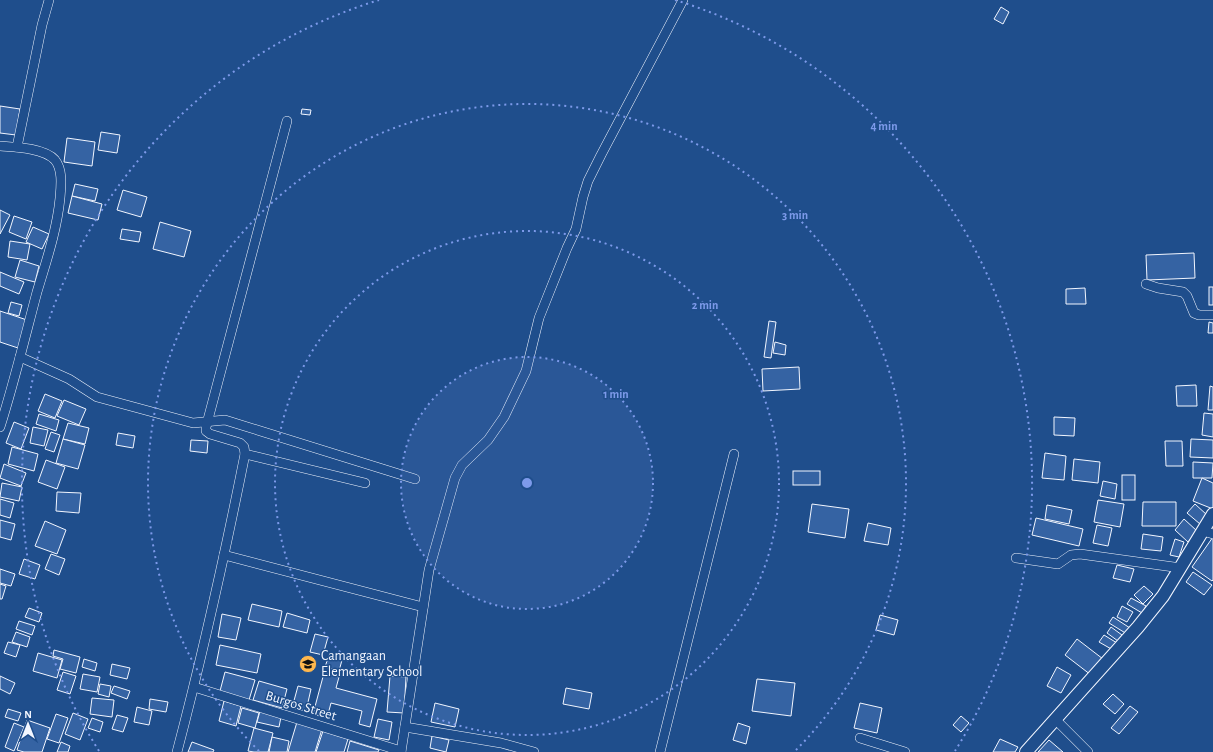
<svg xmlns="http://www.w3.org/2000/svg" width="1213" height="752" font-family="'Alegreya Sans',sans-serif">
	<style>
		.building { fill: #3563a3; stroke: #f2f6ff }
		.lines { fill: none; stroke-linecap: round; stroke-linejoin: round }
		.minor-casing { stroke: #f2f6ff; stroke-width: 10 }
		.tertiary-casing { stroke: #f2f6ff; stroke-width: 14 }
		.minor { stroke: #1f4e8c; stroke-width: 9 }
		.tertiary { stroke: #1f4e8c; stroke-width: 12 }
		.ring { fill: none; stroke: #7d9aea; stroke-width: 2; stroke-dasharray: 2 4 }
		.labels { text-anchor: middle; dominant-baseline: central; stroke-width: 3; stroke-linejoin: round; paint-order: stroke }
		.poi-label { font-size: 14px; fill: #f2f6ff; stroke: #1f4e8c; text-anchor: start }
		.street-label { font-size: 14px; fill: #f2f6ff; stroke: #1f4e8c }
		.centre { fill: #7d9aea; stroke: #1f4e8c; stroke-width: 2 }
		.ring-label { font-size: 12px; text-anchor: middle; font-weight: bold; fill: #7d9aea; stroke: #1f4e8c; stroke-width: 3; stroke-linejoin: round; paint-order: stroke }
	</style>
	<rect width="100%" height="100%" fill="#1f4e8c"/>
	<g class="building">
		<path d="M1001,7L1009,12L1003,24L994,19Z"/>
		<path d="M0,106L20,109L16,135L0,133Z"/>
		<path d="M302,109L311,110L310,115L301,114Z"/>
		<path d="M101,132L120,135L117,153L98,150Z"/>
		<path d="M67,138L95,142L92,166L64,162Z"/>
		<path d="M75,184L98,189L95,201L72,196Z"/>
		<path d="M123,190L147,197L141,217L117,210Z"/>
		<path d="M72,196L102,204L98,220L68,213Z"/>
		<path d="M0,210L10,215L0,234Z"/>
		<path d="M14,216L32,222L26,239L9,232Z"/>
		<path d="M160,222L191,231L184,257L153,249Z"/>
		<path d="M33,227L49,234L42,249L26,242Z"/>
		<path d="M122,229L141,232L139,242L120,239Z"/>
		<path d="M10,241L30,244L27,260L8,257Z"/>
		<path d="M1194,253L1195,278L1147,280L1146,255Z"/>
		<path d="M20,260L39,266L35,282L15,277Z"/>
		<path d="M0,272L24,282L19,294L0,286Z"/>
		<rect x="1209" y="287" width="4" height="18"/>
		<path d="M1085,288L1086,304H1066V289Z"/>
		<path d="M11,302L22,305L19,316L8,313Z"/>
		<path d="M0,311L27,320L18,348L0,342Z"/>
		<path d="M769,321L776,322L771,358L764,357Z"/>
		<path d="M1209,322L1213,323V333H1208Z"/>
		<path d="M775,342L786,345L785,355L773,353Z"/>
		<path d="M799,367L800,389L763,391L762,369Z"/>
		<path d="M1196,385L1197,406H1177L1176,386Z"/>
		<path d="M1210,386L1213,387V410H1208Z"/>
		<path d="M45,394L62,401L55,418L38,411Z"/>
		<path d="M64,400L86,409L79,425L57,416Z"/>
		<path d="M1204,413L1213,414V437L1202,435Z"/>
		<path d="M39,414L59,420L56,431L36,424Z"/>
		<path d="M1054,417L1075,418L1074,436L1054,435Z"/>
		<path d="M14,422L29,428L21,449L6,443Z"/>
		<path d="M68,423L89,428L85,444L63,439Z"/>
		<path d="M33,427L48,430L44,446L30,443Z"/>
		<path d="M51,432L60,435L54,452L45,449Z"/>
		<path d="M118,433L135,436L133,448L116,445Z"/>
		<path d="M63,439L85,445L78,469L56,463Z"/>
		<path d="M1191,439L1213,440V458L1190,457Z"/>
		<path d="M191,440L208,441L207,453L190,451Z"/>
		<path d="M1165,441H1182L1183,466H1166Z"/>
		<path d="M12,447L38,454L34,471L8,464Z"/>
		<path d="M1045,453L1066,456L1064,480L1042,478Z"/>
		<path d="M1074,459L1100,462L1098,483L1072,480Z"/>
		<path d="M46,460L65,467L57,489L38,482Z"/>
		<path d="M1193,462L1213,463L1212,478H1193Z"/>
		<path d="M4,464L26,473L21,486L0,478Z"/>
		<rect x="793" y="471" width="27" height="14"/>
		<rect x="1122" y="475" width="13" height="25"/>
		<path d="M1202,478L1213,483V509L1193,501Z"/>
		<path d="M1103,481L1117,484L1115,499L1100,496Z"/>
		<path d="M2,483L22,487L19,501L0,497Z"/>
		<path d="M57,492L81,493L79,513L56,511Z"/>
		<path d="M0,499L14,503L10,518L0,515Z"/>
		<path d="M1098,500L1124,504L1120,527L1094,522Z"/>
		<path d="M1143,502H1176V526H1142Z"/>
		<path d="M812,504L849,509L845,538L808,532Z"/>
		<path d="M1195,504L1207,515L1200,524L1187,513Z"/>
		<path d="M1047,505L1072,510L1069,524L1045,519Z"/>
		<path d="M1036,518L1083,529L1079,546L1032,535Z"/>
		<path d="M1184,519L1197,531L1188,542L1175,530Z"/>
		<path d="M0,520L15,524L11,540L0,537Z"/>
		<path d="M45,521L66,530L57,554L35,546Z"/>
		<path d="M868,523L891,528L888,545L864,541Z"/>
		<path d="M1097,525L1112,528L1108,546L1093,543Z"/>
		<path d="M1143,534L1163,537L1161,551L1141,549Z"/>
		<path d="M1213,537V580L1212,581L1192,567Z"/>
		<path d="M1175,539L1184,542L1179,557L1170,555Z"/>
		<path d="M51,554L65,559L59,575L45,569Z"/>
		<path d="M24,559L40,565L35,579L19,574Z"/>
		<path d="M1117,565L1134,569L1130,582L1113,578Z"/>
		<path d="M0,569L15,574L11,586L0,583Z"/>
		<path d="M1193,572L1212,585L1204,595L1186,582Z"/>
		<path d="M0,584L6,586L2,599H0Z"/>
		<path d="M1144,586L1153,594L1143,604L1134,595Z"/>
		<path d="M1131,598L1146,606L1142,613L1127,604Z"/>
		<path d="M252,604L282,611L279,627L248,620Z"/>
		<path d="M1122,606L1133,612L1127,622L1117,617Z"/>
		<path d="M29,608L42,613L39,622L25,617Z"/>
		<path d="M287,613L310,620L307,633L283,627Z"/>
		<path d="M222,614L241,618L236,640L218,637Z"/>
		<path d="M880,615L898,620L894,635L876,630Z"/>
		<path d="M1113,617L1130,628L1127,634L1109,623Z"/>
		<path d="M19,621L35,626L32,635L16,629Z"/>
		<path d="M1111,627L1122,635L1118,641L1107,633Z"/>
		<path d="M16,632L30,637L27,647L12,642Z"/>
		<path d="M315,634L328,637L323,655L310,652Z"/>
		<path d="M1104,635L1117,643L1113,650L1099,642Z"/>
		<path d="M1077,639L1103,659L1091,675L1065,655Z"/>
		<path d="M8,642L20,645L16,657L4,653Z"/>
		<path d="M220,645L261,654L257,673L216,665Z"/>
		<path d="M54,650L80,657L76,673L60,669L63,659L53,656Z"/>
		<path d="M38,653L62,660L57,678L33,671Z"/>
		<path d="M329,655L342,660L339,671L325,667Z"/>
		<path d="M84,659L97,663L95,671L82,667Z"/>
		<path d="M112,664L130,668L127,679L110,675Z"/>
		<path d="M1057,667L1071,675L1061,693L1047,686Z"/>
		<path d="M63,672L76,676L70,694L57,690Z"/>
		<path d="M225,672L255,680L249,700L220,691Z"/>
		<path d="M324,673L339,677L336,688L377,699L370,727L359,724L362,711L331,703L327,718L313,714Z"/>
		<path d="M83,674L100,677L97,692L80,689Z"/>
		<path d="M0,676L15,683L10,694L0,689Z"/>
		<path d="M390,676L406,677L404,713L387,712Z"/>
		<path d="M757,679L795,683L791,716L752,711Z"/>
		<path d="M259,681L287,689L282,708L253,700Z"/>
		<path d="M100,684L111,686L109,697L98,694Z"/>
		<path d="M114,686L130,691L127,699L111,693Z"/>
		<path d="M298,686L311,689L306,711L292,708Z"/>
		<path d="M566,688L592,693L589,709L563,704Z"/>
		<path d="M1113,694L1124,704L1115,714L1103,704Z"/>
		<path d="M92,698L114,700L112,717L90,714Z"/>
		<path d="M150,699L168,702L166,712L149,709Z"/>
		<path d="M224,701L241,706L236,726L219,721Z"/>
		<path d="M435,703L459,709L455,727L431,722Z"/>
		<path d="M860,703L882,708L877,733L854,728Z"/>
		<path d="M1130,706L1138,712L1119,734L1111,728Z"/>
		<path d="M137,707L152,711L149,725L134,722Z"/>
		<path d="M242,708L259,713L255,728L238,723Z"/>
		<path d="M8,709L21,713L18,721L5,717Z"/>
		<path d="M260,711L281,717L279,727L257,722Z"/>
		<path d="M73,713L88,719L80,740L65,734Z"/>
		<path d="M56,714L68,718L59,743L47,739Z"/>
		<path d="M117,715L128,718L123,732L112,729Z"/>
		<path d="M961,716L969,723L961,732L953,725Z"/>
		<path d="M92,718L103,722L100,732L88,728Z"/>
		<path d="M378,719L392,722L389,740L374,737Z"/>
		<path d="M27,720L50,728L42,752H24L17,750Z"/>
		<path d="M297,722L322,729L315,752H288Z"/>
		<path d="M14,723L24,727L14,751L5,747Z"/>
		<path d="M738,723L750,727L746,744L733,740Z"/>
		<path d="M254,728L273,733L268,752H254L248,751Z"/>
		<path d="M323,731L348,739L344,752H316Z"/>
		<path d="M432,736L449,740L446,752L430,748Z"/>
		<path d="M272,737L289,741L287,752H269Z"/>
		<path d="M1000,739L1018,747L1015,752H993Z"/>
		<path d="M1049,740L1063,752H1038Z"/>
		<path d="M350,741L379,750L378,752H347Z"/>
		<path d="M61,742L70,746L68,752H57Z"/>
		<path d="M192,742L214,750L213,752H188Z"/>
	</g>
	<g class="lines">
		<defs>
			<g id="minor">
				<path d="M0,146C15,147 44,148 55,160C63,170 61,186 60,198C57,230 46,262 37,292C25,337 14,383 0,427"/>
				<path d="M17,147L42,25L49,0"/>
				<path d="M1146,284L1158,288L1183,292L1187,296L1194,313L1199,315H1213"/>
				<path d="M20,357L69,379L97,397L193,423L225,420L415,479"/>
				<path d="M245,454L365,483"/>
				<path d="M1203,531L1213,534"/>
				<path d="M224,555L423,607"/>
				<path d="M1016,558L1058,564L1071,555L1080,554L1181,568"/>
				<path d="M194,687L401,751"/>
				<path d="M1055,719L1088,752"/>
				<path d="M405,727L501,743L534,752"/>
				<path d="M860,738L905,752"/>
				<path d="M177,752C203,653 225,554 245,454L244,447L240,443L210,434L206,431V427L287,121"/>
				<path d="M401,752L429,570L455,478L462,465L488,440L504,417L526,371L539,318L567,248L576,229L583,197L588,181L601,155L683,0"/>
				<path d="M660,752L734,454"/>
			</g>
			<path id="tertiary" d="M1026,752L1138,627L1163,596L1213,514"/>
		</defs>
		<use href="#minor" class="minor-casing"/>
		<use href="#tertiary" class="tertiary-casing"/>
		<use href="#minor" class="minor"/>
		<use href="#tertiary" class="tertiary"/>
	</g>
	<circle cx="527" cy="483" r="126" fill="#7d9aea" fill-opacity=".12"/>
	<g class="ring">
		<circle cx="527" cy="483" r="126"/>
		<circle cx="527" cy="483" r="252"/>
		<path d="M259 751A379 379 0 1 1 795 751"/>
		<path d="M99 751A505 505 0 0 1 379 0M675 0A505 505 0 0 1 955 751"/>
	</g>
	<defs>
		<symbol id="school-disc" viewBox="-11 -11 22 22"><circle r="9.5" fill="#ffb74d" stroke="#1f4e8c"/><path d="M0-5L7-2L0 1L-7-2ZM-4 1L0 2.5L4 1V4Q0 6-4 4Z" fill="#111"/></symbol>
	</defs>
	<g fill-rule="evenodd">
		<use href="#school-disc" x="298" y="654" width="20" height="20"/>
	</g>
	<g class="labels">
		<g class="poi-label">
			<text x="321" y="656">Camangaan<tspan x="321" dy="16">Elementary School</tspan></text>
		</g>
		<g class="street-label">
			<text transform="translate(301 706) rotate(17)">Burgos Street</text>
		</g>
	</g>
	<circle cx="527" cy="483" r="6" class="centre"/>
	<g class="ring-label">
		<text x="884" y="130">4 min</text>
		<text x="795" y="219">3 min</text>
		<text x="705" y="309">2 min</text>
		<text x="616" y="398">1 min</text>
	</g>
	<g transform="translate(28 724)" stroke="#1f4e8c" stroke-width="3" paint-order="stroke">
	<path d="M0-3L7 15L0 10L-7 15Z" fill="#f2f6ff"/>
	<text y="-6" font-size="11" font-weight="bold" text-anchor="middle" fill="#f2f6ff">N</text>
	</g>
</svg>
